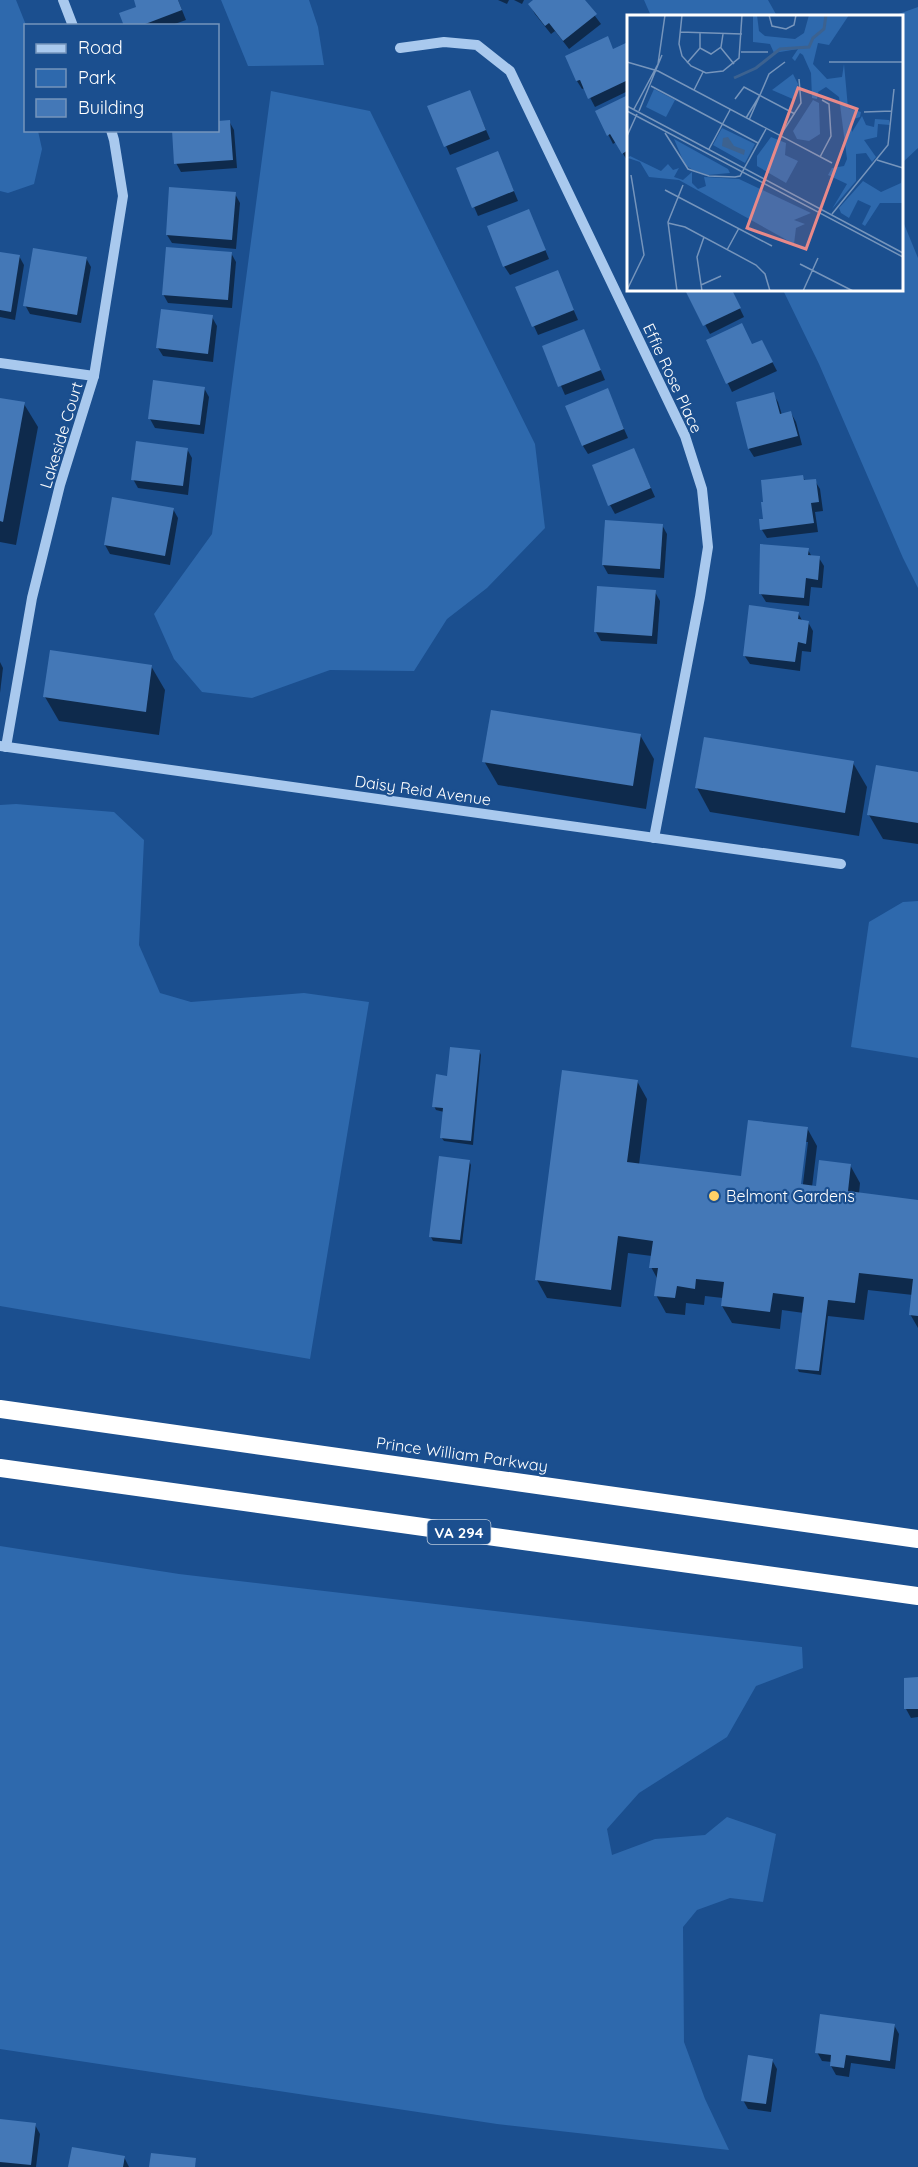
<svg xmlns="http://www.w3.org/2000/svg" width="918" height="2167" font-family="Quicksand,sans-serif">
	<style>
		.green { fill: #2e69ad }
		.shadow { fill: #0007; fill-rule: evenodd }
		.building { fill: #4478b7 }
		.lines { fill: none; stroke-linecap: round; stroke-linejoin: round }
		.minor { stroke: #a9c9ee; stroke-width: 10 }
		.highway { stroke: #fff; stroke-width: 18 }
		.poi-dot { fill: #ffd166; stroke: #1b4f8f; stroke-width: 2 }
		.labels { text-anchor: middle; dominant-baseline: central; stroke-width: 4.5; stroke-linejoin: round; paint-order: stroke }
		.shield { fill: #1b4f8f; stroke: #bbcadd; stroke-width: 1.5 }
		.shield-label { font-size: 15px; font-weight: bold; fill: #fff }
		.street-label { font-size: 16px; fill: #fff; stroke: #1b4f8f }
		.poi-label { font-size: 16px; fill: #fff; stroke: #1b4f8f; text-anchor: start }
		.inset-river { fill: none; stroke: #3c6290; stroke-width: 3 }
		.inset-road { fill: none; stroke: #7695bc; stroke-width: 1.5 }
		.view { fill: #e88989; fill-opacity: 0.15; stroke: #e88989; stroke-width: 3 }
		.inset-edge { fill: none; stroke: #fff; stroke-width: 3 }
	</style>
	<rect width="100%" height="100%" fill="#1b4f8f"/>
	<g class="green">
		<path d="M0,0H16L26,25V130L38,131L42,149L34,184L8,193L0,191Z"/>
		<path d="M221,0H309L318,27L324,65L248,66Z"/>
		<path d="M644,0H768L777,16H651Z"/>
		<path d="M918,7V148L902,163V16H893Z"/>
		<path d="M271,91L370,111L535,444L545,528L487,588L447,619L414,671L330,670L252,698L202,692L174,659L154,614L212,534Z"/>
		<path d="M902,219L918,258V588L903,558L819,364L783,290H902Z"/>
		<path d="M16,804L114,812L144,840L139,945L160,993L191,1002L304,993L369,1002L310,1359L0,1306V805Z"/>
		<path d="M918,901V1058L851,1047L869,922L903,902Z"/>
		<path d="M0,1546L179,1574L802,1647L803,1668L756,1686L727,1737L639,1793L607,1829L612,1855L655,1839L705,1835L727,1817L776,1834L763,1902L730,1898L697,1910L683,1927L684,2042L705,2099L729,2150L497,2124L0,2049Z"/>
	</g>
	<g class="shadow">
		<path d="M136,0H178L186,20L169,26H126L138,7Z"/>
		<path d="M498,0H509L507,4Z"/>
		<path d="M514,0H524L522,4Z"/>
		<path d="M536,0H583L601,24L569,49L555,31L551,34L535,14L530,5Z"/>
		<path d="M627,44L628,91L595,107L585,88L582,89L577,81L614,50Z"/>
		<path d="M469,91L490,139L450,155L429,107Z"/>
		<path d="M628,96V162L616,142L613,144L597,112Z"/>
		<path d="M229,121L234,130L237,168L181,172L176,163L218,130V122Z"/>
		<path d="M498,153L518,201L478,216L458,169Z"/>
		<path d="M235,194L240,203L236,249L172,243L167,235Z"/>
		<path d="M529,211L549,259L510,275L504,266Z"/>
		<path d="M0,253L19,256L24,265L15,320L0,317Z"/>
		<path d="M231,253L236,262L232,308L168,303L163,294Z"/>
		<path d="M86,258L91,267L81,323L30,314L25,305Z"/>
		<path d="M557,272L578,320L538,335L517,288Z"/>
		<path d="M687,290H731L744,317L710,334Z"/>
		<path d="M212,317L217,326L213,362L163,356L158,348Z"/>
		<path d="M584,331L605,380L565,395L544,347Z"/>
		<path d="M708,341L765,348L777,371L732,392Z"/>
		<path d="M204,388L209,397L204,434L155,428L150,419Z"/>
		<path d="M607,390L628,438L588,454L583,446Z"/>
		<path d="M773,394L778,402L782,415L791,413L796,422L802,445L754,457L749,449Z"/>
		<path d="M0,399L24,404L38,427L16,545L0,542Z"/>
		<path d="M187,449L192,458L188,495L138,488L133,479Z"/>
		<path d="M634,450L655,497L615,514L610,505Z"/>
		<path d="M802,476L806,482L815,481L820,489L823,511L815,512L818,532L767,538L762,530L764,520Z"/>
		<path d="M173,509L178,518L170,565L110,554L105,545Z"/>
		<path d="M606,521L662,525L667,534L664,578L608,574L603,565Z"/>
		<path d="M808,550L812,557L819,558L824,566L822,588L811,587L809,606L766,602L761,594Z"/>
		<path d="M655,592L660,601L657,644L601,641L596,632Z"/>
		<path d="M798,613L803,622H808L813,631L811,652L802,651L800,671L750,664L744,655Z"/>
		<path d="M0,662L3,668L0,693Z"/>
		<path d="M151,666L165,690L159,735L59,721L45,697Z"/>
		<path d="M640,735L654,759L646,809L498,785L484,761Z"/>
		<path d="M853,763L867,787L859,836L710,812L697,788Z"/>
		<path d="M918,773V844L883,839L869,815Z"/>
		<path d="M479,1051L481,1055L473,1145L444,1141L441,1137L444,1112L436,1110L434,1106L448,1077Z"/>
		<path d="M637,1081L647,1099L639,1165L742,1178L807,1128L817,1146L812,1187L817,1188L850,1165L860,1183L859,1194L918,1201V1328L910,1314L913,1295L868,1290L864,1320L828,1316L821,1375L799,1372L797,1368L804,1313L782,1310L780,1329L732,1323L722,1306L723,1298L705,1296L704,1305L686,1303L685,1315L666,1313L656,1295L658,1280L651,1267L652,1256L628,1253L621,1307L547,1298L537,1280ZM805,1142H808L802,1192L799,1191Z"/>
		<path d="M469,1161L471,1165L462,1244L433,1241L431,1237Z"/>
		<path d="M918,1679V1717L911,1718L906,1709Z"/>
		<path d="M894,2025L899,2034L895,2069L851,2063L849,2077L836,2075L831,2066L832,2062L822,2061L817,2052Z"/>
		<path d="M772,2060L777,2069L771,2112L748,2109L743,2100Z"/>
		<path d="M0,2121L35,2125L40,2134L36,2167H0Z"/>
		<path d="M124,2157L129,2167H70Z"/>
	</g>
	<g class="building">
		<path d="M134,0H178L182,10L140,26H124L119,13L136,7Z"/>
		<path d="M533,0H585L597,14L563,41L549,23L545,26L528,4Z"/>
		<path d="M608,36L613,49L628,42V80L588,99L580,80L576,81L565,56Z"/>
		<path d="M470,90L486,130L444,147L427,106Z"/>
		<path d="M628,95V150L622,154L610,134L607,136L595,111Z"/>
		<path d="M230,120L233,160L174,164L172,130H218V121Z"/>
		<path d="M498,151L514,191L472,208L456,168Z"/>
		<path d="M169,187L236,192L232,240L166,235Z"/>
		<path d="M529,209L546,250L503,267L487,226Z"/>
		<path d="M166,247L232,252L228,300L162,295Z"/>
		<path d="M33,248L87,257L77,315L23,306Z"/>
		<path d="M0,252L20,255L11,312L0,310Z"/>
		<path d="M558,270L574,310L532,327L515,287Z"/>
		<path d="M685,290H732L741,308L703,326Z"/>
		<path d="M161,309L213,315L208,354L156,348Z"/>
		<path d="M742,323L752,344L762,340L773,362L726,384L706,340Z"/>
		<path d="M584,329L601,370L558,387L542,346Z"/>
		<path d="M153,380L205,387L200,425L148,419Z"/>
		<path d="M608,388L624,429L582,446L565,406Z"/>
		<path d="M774,392L780,414L791,411L798,436L748,449L736,402Z"/>
		<path d="M0,398L25,402L3,522L0,521Z"/>
		<path d="M136,441L188,448L183,486L131,480Z"/>
		<path d="M634,448L651,488L608,506L592,465Z"/>
		<path d="M803,475L804,480L816,479L819,502L811,503L814,523L760,530L759,519H763L761,502H763L761,480Z"/>
		<path d="M112,497L174,508L165,556L104,545Z"/>
		<path d="M605,520L663,524L660,569L602,565Z"/>
		<path d="M760,544L809,548L808,555L820,556L818,580L806,578L804,598L759,594Z"/>
		<path d="M597,586L656,590L652,636L594,632Z"/>
		<path d="M749,605L799,612L798,619L809,621L806,644L798,642L795,662L743,656Z"/>
		<path d="M50,650L152,665L146,712L43,697Z"/>
		<path d="M491,710L641,734L633,786L482,762Z"/>
		<path d="M704,737L854,761L845,813L695,788Z"/>
		<path d="M876,765L918,772V823L867,815Z"/>
		<path d="M450,1047L480,1050L471,1141L440,1138L443,1108L432,1107L436,1074L447,1076Z"/>
		<path d="M562,1070L638,1080L627,1162L741,1176L748,1120L808,1127L801,1184L816,1186L819,1160L851,1164L848,1191L918,1200V1316L909,1315L913,1279L859,1273L855,1303L828,1300L819,1371L795,1369L804,1297L773,1293L770,1312L721,1306L724,1282L696,1279L695,1289L677,1286L675,1298L654,1296L658,1268H649L653,1241L618,1236L611,1290L535,1280Z"/>
		<path d="M439,1156L470,1160L460,1240L429,1237Z"/>
		<path d="M918,1677V1709H904V1678Z"/>
		<path d="M820,2014L895,2024L890,2061L846,2055L844,2068L830,2066L831,2055L815,2053Z"/>
		<path d="M748,2055L773,2059L766,2104L741,2101Z"/>
		<path d="M0,2119L36,2123L31,2165L0,2162Z"/>
		<path d="M72,2147L125,2156L123,2167H68Z"/>
		<path d="M151,2153L196,2158L195,2167H149Z"/>
	</g>
	<g class="lines">
		<g class="minor">
			<path d="M63,0L73,26"/>
			<path d="M400,48L444,42L477,45L510,71L685,436L702,489L708,547L700,597L654,838"/>
			<path d="M0,363L94,376"/>
			<path d="M0,746L841,864"/>
			<path d="M6,747L32,598L60,485L94,376L123,196L114,140L111,130"/>
		</g>
		<g class="highway">
			<path d="M0,1409L918,1539"/>
			<path d="M0,1468L918,1596"/>
		</g>
	</g>
	<circle class="poi-dot" cx="714" cy="1196" r="6"/>
	<g class="labels">
		<rect class="shield" x="427.5" y="1520" width="63" height="24" rx="4.5"/>
		<g class="shield-label">
			<text x="459" y="1532">VA 294</text>
		</g>
		<g class="street-label">
			<text transform="translate(673 378) rotate(65)">Effie Rose Place</text>
			<text transform="translate(61 435) rotate(-73)">Lakeside Court</text>
			<text transform="translate(423 790) rotate(8)">Daisy Reid Avenue</text>
			<text transform="translate(462 1454) rotate(8)">Prince William Parkway</text>
		</g>
		<g class="poi-label">
			<text x="726" y="1196">Belmont Gardens</text>
		</g>
	</g>
	<g transform="translate(627 15)">
		<rect width="276" height="276" fill="#1b4f8f"/>
		<path d="M126,0H130L132,16L138,21L168,24L177,18L182,0H222L202,30L191,28L186,49L200,64L215,62L217,49L221,93L234,97L233,102L224,105L225,117L235,101L239,110L247,112L248,104L262,105L263,110L251,109L250,122L237,125L249,142L245,147L239,138L229,139V166L205,194L220,169L201,160L205,153L217,151L220,144L212,82L199,72L191,77L190,84L185,83L184,58L176,40L173,38L168,46L165,43L171,34L147,38L143,29L126,27ZM166,59L171,69L168,85L145,75ZM27,74L48,85L39,102L19,92ZM186,85L192,88L193,119L182,126L170,124L166,116ZM95,113L128,129L118,148L86,130ZM144,122L159,128L158,140L171,146L159,168L130,151V141ZM47,124L101,154L103,158L81,160L66,155L58,150ZM3,141L34,156L41,149L46,155L52,153L47,162L56,165L65,157V168L71,174L79,171L77,162L112,164L184,198L167,205L178,209L169,213L167,229L52,165L22,162L13,147L1,143ZM276,156V188H253L238,211L235,209L244,191L231,185L222,203L214,198L212,193L236,166L254,177L274,168Z" fill="#2e69ad"/>
		<path d="M101,122L107,131L118,135L117,140L95,131L96,123Z" fill="#3c6290"/>
		<path class="inset-river" d="M107,63L129,53L153,34L182,32L186,23L197,14L199,0"/>
		<path class="inset-road" d="M55,0L52,29L55,41L64,51L79,58L96,56L112,43L115,0M142,0L145,11L159,14L167,10L169,0M53,17L115,19M73,17V33L84,39L94,32L96,19M94,33L107,49M114,37H141M0,47L31,56L205,148M202,47H276M60,48L73,33M24,71L131,128M67,75L76,57M133,80L142,59L158,47M108,84L117,72L168,99M0,91L276,238M7,94L31,49L38,0M0,96L276,242M12,96L35,40M237,97L265,96M119,103L133,80L122,105M38,118L61,154L82,161L108,162L113,161L139,114M0,121L10,99M153,121L174,88L172,64M82,134L103,95M193,142L204,121L202,89L195,85M250,145L276,153M38,175L145,231M205,199L261,130L267,74M41,208L58,212L129,250L138,259L143,276M100,235L112,213M173,249L226,276M74,270L94,261M0,275L17,240L4,160M50,276L41,207L56,170M75,276L70,242L77,222M176,276L191,243"/>
		<path class="view" d="M171,73L230,94L179,234L120,213Z"/>
		<rect width="276" height="276" class="inset-edge"/>
	</g>
	<rect x="24" y="24" width="195" height="108" fill="#1b4f8f" stroke="#7695bc" stroke-width="1.5"/>
	<rect x="36" y="44" width="30" height="9" fill="#a9c9ee" stroke="#7695bc" stroke-width="1.5"/>
	<text x="78" y="54" font-size="18" fill="#ffffff">Road</text>
	<rect x="36" y="69" width="30" height="18" fill="#2e69ad" stroke="#7695bc" stroke-width="1.5"/>
	<text x="78" y="84" font-size="18" fill="#ffffff">Park</text>
	<rect x="36" y="99" width="30" height="18" fill="#4478b7" stroke="#7695bc" stroke-width="1.5"/>
	<text x="78" y="114" font-size="18" fill="#ffffff">Building</text>
</svg>
